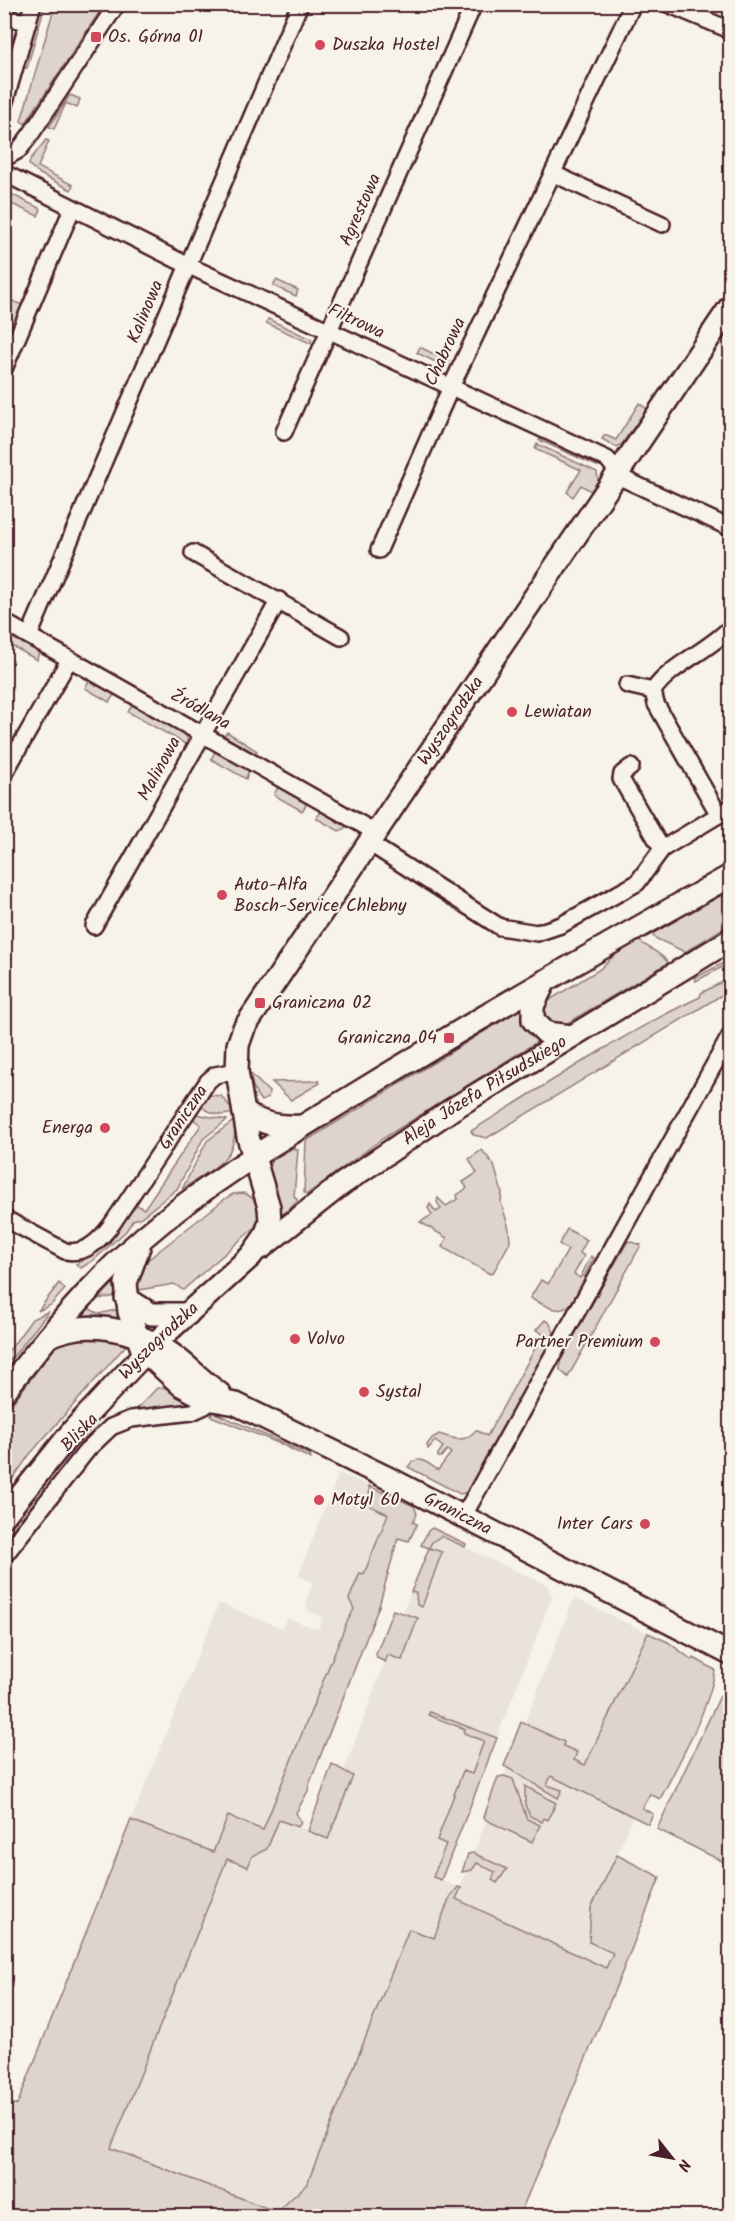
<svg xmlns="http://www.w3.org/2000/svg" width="735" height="2221" font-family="Kalam,sans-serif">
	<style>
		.built { fill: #eae3da }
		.green { fill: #ded4cc; stroke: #947a7c; stroke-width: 1.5 }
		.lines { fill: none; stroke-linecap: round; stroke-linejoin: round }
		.street-casing { stroke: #4a1f2b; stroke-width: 20 }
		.secondary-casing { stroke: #4a1f2b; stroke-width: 26 }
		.street { stroke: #f7f3e8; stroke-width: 15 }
		.secondary { stroke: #f7f3e8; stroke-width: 21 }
		.poi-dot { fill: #d1495b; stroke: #f7f3e8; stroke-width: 2 }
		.labels { text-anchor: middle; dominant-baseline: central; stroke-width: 4.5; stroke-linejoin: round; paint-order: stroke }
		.poi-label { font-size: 18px; fill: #4a1f2b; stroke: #f7f3e8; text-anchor: start }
		.street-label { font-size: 18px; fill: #4a1f2b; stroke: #f7f3e8 }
	</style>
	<rect width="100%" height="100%" fill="#f7f3e8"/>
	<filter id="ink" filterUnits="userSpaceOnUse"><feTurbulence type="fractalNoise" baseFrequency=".0167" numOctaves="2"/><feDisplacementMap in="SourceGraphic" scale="12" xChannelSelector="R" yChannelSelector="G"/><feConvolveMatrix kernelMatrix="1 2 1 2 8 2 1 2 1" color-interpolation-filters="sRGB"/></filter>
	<g filter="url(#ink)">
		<g class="built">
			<path d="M339,1473L395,1497L364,1575L360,1573L355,1609L346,1624L263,1831L213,1853L131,1820L219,1603L282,1628L287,1618L318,1629L323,1617L308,1611L306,1602L313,1582L298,1576Z"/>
			<path d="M441,1536L547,1585L552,1597L441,1880L458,1887L449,1899L434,1938L409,1929L307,2184L277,2212L111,2148L227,1859L252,1856L267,1849L279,1820L320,1835L422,1562L432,1542Z"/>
			<path d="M574,1598L648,1633L575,1787L633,1816L617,1855L591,1907L639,1930L621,1975L456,1898Z"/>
		</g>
		<g class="green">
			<path d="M40,5H45L27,68L23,67Z"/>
			<path d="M55,5H104L25,124L21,121Z"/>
			<path d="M70,95L80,99L77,108L66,103L54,129L49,127Z"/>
			<path d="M46,140L49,141L38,167L73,185L71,190L40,174L29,165L30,160Z"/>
			<path d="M5,193L11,194L41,209L38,216L5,201Z"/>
			<path d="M276,280L298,290L296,296L273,286Z"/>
			<path d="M8,299L22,305L5,346V303Z"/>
			<path d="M268,319L311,339L312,344L266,323Z"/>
			<path d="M420,347L449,362L444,366L417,353Z"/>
			<path d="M639,403L647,409L621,445L616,447L602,439L605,435L616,440Z"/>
			<path d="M543,437L595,461L597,466L539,440Z"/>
			<path d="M537,444L597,472L598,481L591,491L581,485L573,497L567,492L581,470L535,449Z"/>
			<path d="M9,633L39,650L37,660L5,642Z"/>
			<path d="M90,679L113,692L114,695L109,702L85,688Z"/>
			<path d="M135,704L184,732L187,735V745L128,712L132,705Z"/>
			<path d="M227,732L257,751L255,754L223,738Z"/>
			<path d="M216,750L249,769L246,779L211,759Z"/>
			<path d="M278,787H282L305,800L306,805L302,811L274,795Z"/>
			<path d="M322,811H324L347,824L344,829L339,831L316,818Z"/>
			<path d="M730,891V924L685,952L657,939L653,936L654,932Z"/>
			<path d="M638,940C646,947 664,954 668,963L566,1024L554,1027L544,1017L543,1010L548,1001L600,969L619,951Z"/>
			<path d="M730,960V963L696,981L694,978Z"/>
			<path d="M730,978V990L487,1138L474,1135L471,1131C546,1085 620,1035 700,997L701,993Z"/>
			<path d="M524,1007L540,1040L382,1139L307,1194L304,1193L306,1141Z"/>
			<path d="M249,1072L269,1092L268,1098L261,1101C254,1093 252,1083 249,1072Z"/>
			<path d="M319,1081L320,1083L291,1100L272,1082Z"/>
			<path d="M210,1095L221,1096L228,1104L233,1113C221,1117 211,1114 202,1107Z"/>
			<path d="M196,1114L227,1120L203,1139L177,1189L140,1218L133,1220L126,1231L94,1260L81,1268L76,1264L109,1244L135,1204L144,1209L201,1125L193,1119Z"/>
			<path d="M232,1122H234C240,1160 208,1171 182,1189L207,1141Z"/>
			<path d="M293,1148L298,1150L294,1196L298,1201L279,1217L269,1165L273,1159Z"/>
			<path d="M482,1150L494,1165L502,1193L501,1202L509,1229L510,1242L493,1273L490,1274L442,1247L447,1238L420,1222L432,1215L428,1208L430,1204L436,1212L441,1209L437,1202L438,1198L446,1206L458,1199L457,1195L467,1188L463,1182L477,1173L469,1159Z"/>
			<path d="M244,1193C260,1200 262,1214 254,1228L183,1290L174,1284L133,1291L136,1272L145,1262L226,1198L233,1194Z"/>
			<path d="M567,1229L587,1240L580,1253L584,1256L574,1274L580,1278L591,1256L594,1258L584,1276L586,1278C567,1312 567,1318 530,1298L541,1280L548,1284L568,1250L559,1244Z"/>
			<path d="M628,1241L641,1245L568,1377L560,1370V1360Z"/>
			<path d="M118,1279L117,1296L98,1299Z"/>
			<path d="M59,1283L65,1289L51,1305L38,1311Z"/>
			<path d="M88,1308L99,1314L119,1309L122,1319L81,1317Z"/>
			<path d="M49,1311L5,1367V1356L32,1319Z"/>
			<path d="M545,1320L549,1322L554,1332L552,1339L468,1492L460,1494L408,1467C418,1453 427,1463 438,1470L451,1453L447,1450L441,1457H438V1454L443,1447L435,1441L428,1449L427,1445L432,1438L439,1434C455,1439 464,1444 476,1430L487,1436L543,1334L536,1330Z"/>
			<path d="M77,1338L113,1340L128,1343L30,1454L5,1490V1413L57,1344L68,1339Z"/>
			<path d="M157,1388H166L195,1403V1405L169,1410L135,1411Z"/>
			<path d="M213,1412L310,1455L311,1459L283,1445L211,1416Z"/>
			<path d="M58,1473L61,1475L5,1547L4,1539Z"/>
			<path d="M369,1486L414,1506L417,1514L413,1522L417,1524L409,1541L398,1538L379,1606L309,1785L308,1791L296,1813L301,1822L298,1827L279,1820L267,1849L252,1856L248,1867L227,1859L111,2148L277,2212L307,2184L409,1929L434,1938L449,1899L458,1887L461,1888L456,1899L606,1968L613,1953L589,1942L591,1908L617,1855L660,1877L621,1975L519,2216H5V2101L17,2105L131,1820L213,1852L228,1816L263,1830L346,1624L354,1609L349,1599L360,1573L364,1574L388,1514L370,1506Z"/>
			<path d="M432,1528L466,1544L465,1547L441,1536L432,1542L429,1548L442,1552L422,1607L417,1605L416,1593L411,1592L429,1548L421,1545L428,1531Z"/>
			<path d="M393,1610L418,1618L402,1660L388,1655L385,1662L377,1658L376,1654Z"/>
			<path d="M648,1633L668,1642L692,1660L694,1658L715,1670C710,1707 678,1765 660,1799L650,1794L642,1808L653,1814L648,1824L551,1776L547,1785L562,1790L558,1798L504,1766L521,1722L564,1742L563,1746L577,1752L574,1760L585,1765Z"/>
			<path d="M729,1677L730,1678V1865L657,1829Z"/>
			<path d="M430,1712L497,1738L441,1880L433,1877L446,1844L437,1840L463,1771L472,1774L484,1741L464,1733L465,1729L428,1715Z"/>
			<path d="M332,1764L353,1776L328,1839L308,1831Z"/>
			<path d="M504,1776L513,1779L527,1819L540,1825L532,1842L486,1820L484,1817L498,1777Z"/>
			<path d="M525,1786L556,1803L548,1820L544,1818L542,1822L530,1816L525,1805Z"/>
			<path d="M473,1853L507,1869L497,1883L492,1880L495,1872L477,1863L472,1870L462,1872L468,1854Z"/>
		</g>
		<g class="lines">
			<defs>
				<g id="street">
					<path d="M668,4L730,30"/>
					<path d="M4,17L28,22"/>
					<path d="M4,105L33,4"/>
					<path d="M5,158L19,150L31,134L117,4"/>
					<path d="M4,173L187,265L607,459C615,466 615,474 624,479L730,528"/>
					<path d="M554,174L662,224"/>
					<path d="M4,369L72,209"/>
					<path d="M284,432L474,4"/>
					<path d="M379,550L451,387L633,4"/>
					<path d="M193,553L341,637"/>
					<path d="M4,622L375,832"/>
					<path d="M29,636L300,4"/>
					<path d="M627,685L653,691"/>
					<path d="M631,767L622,774L621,779L662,849"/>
					<path d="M4,774L69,660"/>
					<path d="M719,815L656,704L653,691C670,665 707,652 730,628"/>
					<path d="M369,843L500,927L537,933L561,925L637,883L662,849L730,808"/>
					<path d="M94,926L279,600"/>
					<path id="s1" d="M4,1218L65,1251C86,1255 100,1240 112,1224L208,1081L215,1075L237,1071"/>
					<path d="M463,1517L730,1036"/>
					<path d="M4,1556L88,1449L111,1427L131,1419L192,1412L205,1406L214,1393"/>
				</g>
				<g id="secondary">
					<path d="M545,981L533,1006V1020L546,1033L572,1036"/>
					<path d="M244,1112C263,1125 280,1127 303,1126"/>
					<path id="s2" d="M139,1247L126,1283L129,1312L142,1349L181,1385L207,1399L236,1404L394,1481L730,1654"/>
					<path id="s3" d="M261,1248L342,1184L451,1110L730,940"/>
					<path d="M126,1298L151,1314H188"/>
					<path d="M48,1337C85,1318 133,1329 167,1351C186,1363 201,1381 220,1394"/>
					<path d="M4,1392C47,1337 91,1283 144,1237C210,1180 287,1136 362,1090C483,1016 606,945 730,876"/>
					<path id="s4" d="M4,1516L74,1429L130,1369L154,1344L251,1256L265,1236L270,1222L269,1207L248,1137L237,1071L238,1045L244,1028L730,307"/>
				</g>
			</defs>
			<use href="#street" class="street-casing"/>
			<use href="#secondary" class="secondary-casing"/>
			<use href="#street" class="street"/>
			<use href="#secondary" class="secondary"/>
		</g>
	</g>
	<g class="poi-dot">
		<rect x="90" y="31" width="12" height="12" rx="3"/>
		<circle cx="320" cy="45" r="6"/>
		<circle cx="512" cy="712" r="6"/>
		<circle cx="222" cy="895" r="6"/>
		<rect x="254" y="997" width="12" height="12" rx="3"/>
		<rect x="443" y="1032" width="12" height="12" rx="3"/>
		<circle cx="105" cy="1128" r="6"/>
		<circle cx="295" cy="1339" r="6"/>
		<circle cx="655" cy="1342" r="6"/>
		<circle cx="364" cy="1392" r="6"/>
		<circle cx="319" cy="1500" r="6"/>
		<circle cx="645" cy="1524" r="6"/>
	</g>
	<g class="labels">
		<g class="poi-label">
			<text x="108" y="37">Os. Górna 01</text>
			<text x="332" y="45">Duszka Hostel</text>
			<text x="524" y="712">Lewiatan</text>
			<text x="234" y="885">Auto-Alfa<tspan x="234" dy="21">Bosch-Service Chlebny</tspan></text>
			<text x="272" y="1003">Graniczna 02</text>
			<text x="437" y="1038" text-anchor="end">Graniczna 04</text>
			<text x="93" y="1128" text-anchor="end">Energa</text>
			<text x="307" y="1339">Volvo</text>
			<text x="643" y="1342" text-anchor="end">Partner Premium</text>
			<text x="376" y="1392">Systal</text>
			<text x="331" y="1500">Motyl 60</text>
			<text x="633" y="1524" text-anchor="end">Inter Cars</text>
		</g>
		<g class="street-label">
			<text transform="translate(361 210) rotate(-66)">Agrestowa</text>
			<text transform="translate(146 312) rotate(-67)">Kalinowa</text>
			<text transform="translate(356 322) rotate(25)">Filtrowa</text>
			<text transform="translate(446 352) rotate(-65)">Chabrowa</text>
			<text transform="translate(200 710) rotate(29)">Źródlana</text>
			<text stroke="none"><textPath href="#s4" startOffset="968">Wyszogrodzka</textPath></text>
			<text transform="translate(160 769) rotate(-61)">Malinowa</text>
			<text stroke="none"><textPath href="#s3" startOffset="274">Aleja Józefa Piłsudskiego</textPath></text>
			<text stroke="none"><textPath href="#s1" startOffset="255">Graniczna</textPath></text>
			<text stroke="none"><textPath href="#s4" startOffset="234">Wyszogrodzka</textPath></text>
			<text transform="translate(80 1433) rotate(-46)">Bliska</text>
			<text stroke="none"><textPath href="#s2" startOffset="466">Graniczna</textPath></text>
		</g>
	</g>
	<rect width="735" height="2221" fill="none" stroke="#f7f3e8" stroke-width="24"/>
	<rect x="12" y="12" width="711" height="2197" fill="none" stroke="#4a1f2b" stroke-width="2" filter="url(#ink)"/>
	<g transform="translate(672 2158) rotate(121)" stroke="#f7f3e8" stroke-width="4.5" paint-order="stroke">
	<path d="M0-4.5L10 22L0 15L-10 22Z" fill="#4a1f2b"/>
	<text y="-9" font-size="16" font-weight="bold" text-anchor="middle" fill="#4a1f2b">N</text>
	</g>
</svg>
